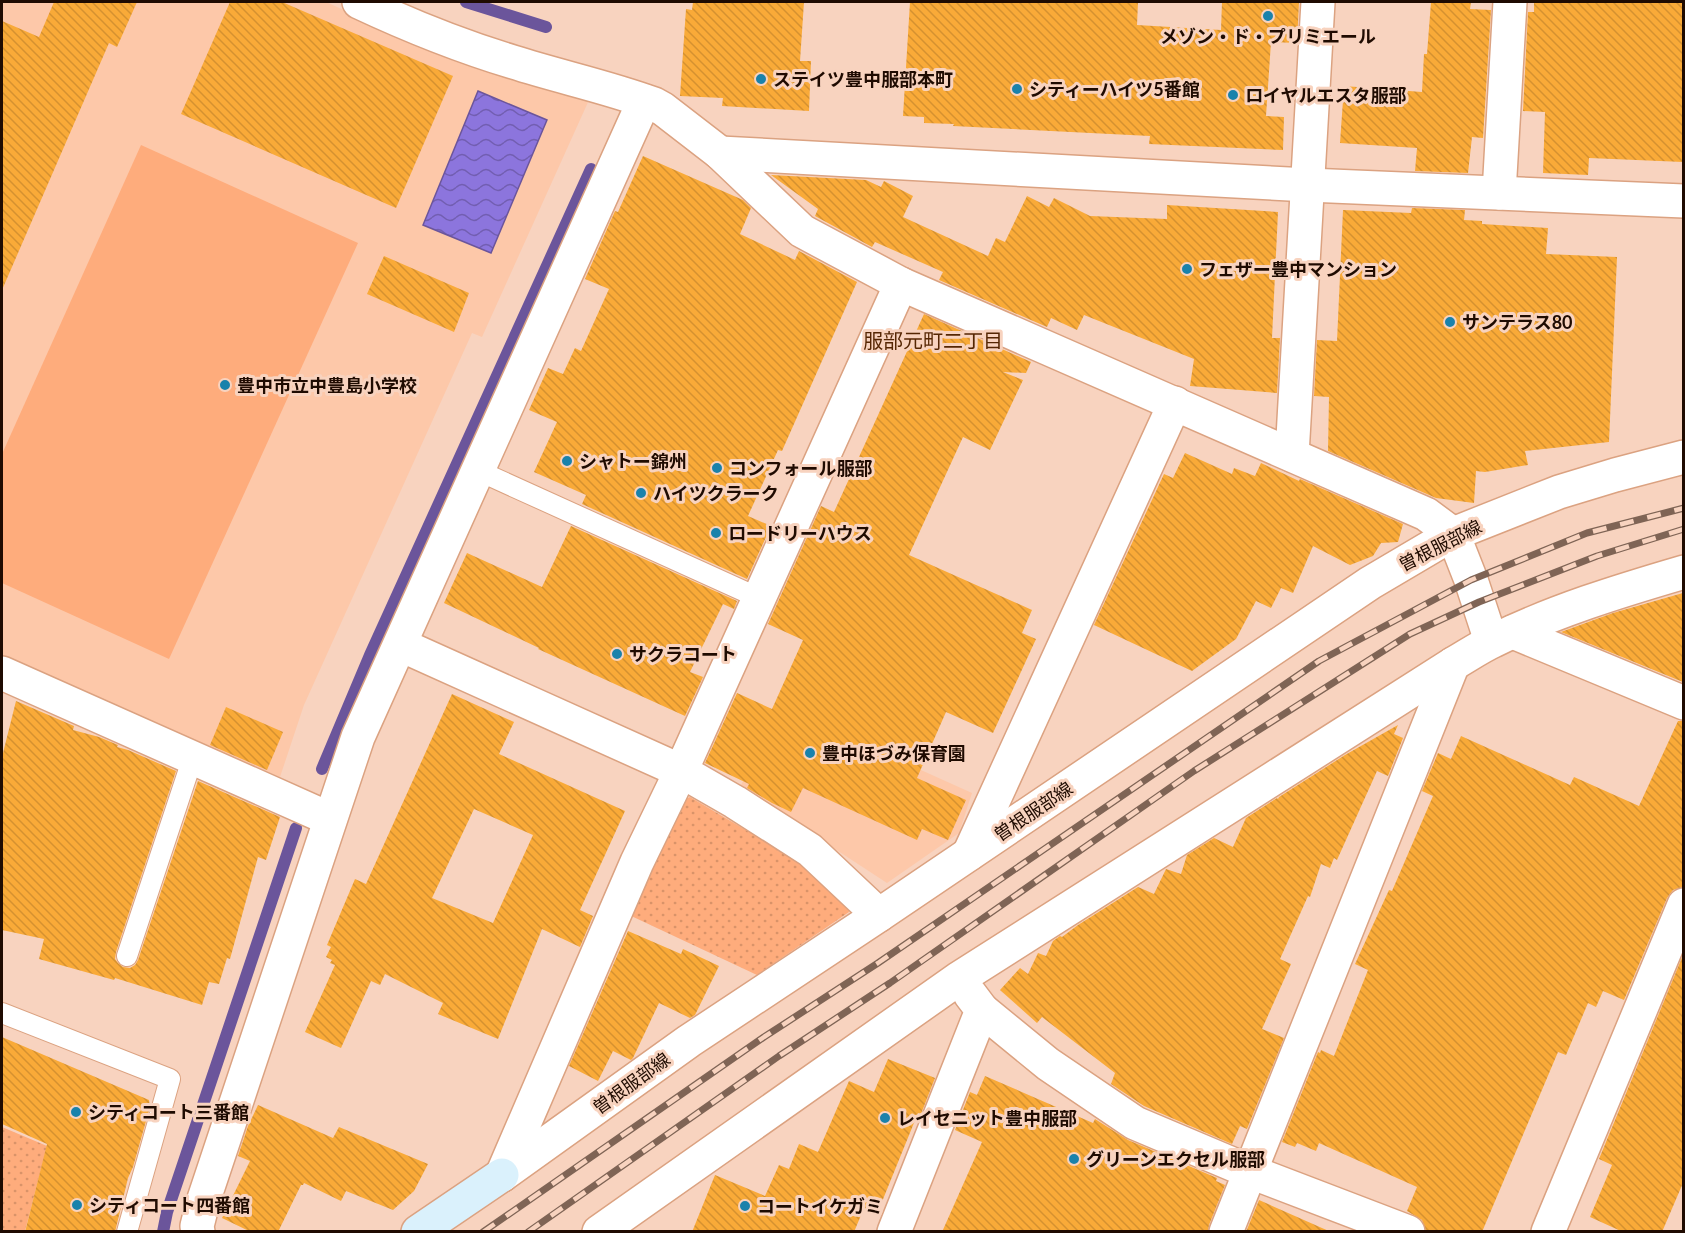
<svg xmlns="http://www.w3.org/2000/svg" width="1685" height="1233" font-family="Lato,'Noto Sans JP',sans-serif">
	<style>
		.built { fill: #fdc8a9 }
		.grass { fill: #feac7c }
		.park { fill: url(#park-dots) }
		.water { fill: url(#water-waves); stroke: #6b559b; stroke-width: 1.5 }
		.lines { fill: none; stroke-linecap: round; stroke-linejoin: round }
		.stream { stroke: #6b559b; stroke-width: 12 }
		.building { fill: url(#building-back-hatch); fill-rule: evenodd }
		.lane-casing { stroke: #dba281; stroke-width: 22 }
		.street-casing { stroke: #dba281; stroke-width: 36 }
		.secondary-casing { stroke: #dba281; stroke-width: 36 }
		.lane { stroke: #fff; stroke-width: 20 }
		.street { stroke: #fff; stroke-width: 33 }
		.secondary { stroke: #daf1fc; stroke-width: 33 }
		.rail-casing { stroke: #7f6455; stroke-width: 7 }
		.rail { stroke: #f8d3bf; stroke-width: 4.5; stroke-dasharray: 14; stroke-linecap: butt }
		.poi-dot { fill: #1a82ab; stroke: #f8d3bf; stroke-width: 2 }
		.labels { text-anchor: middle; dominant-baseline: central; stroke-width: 6; stroke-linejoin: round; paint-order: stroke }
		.poi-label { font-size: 18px; font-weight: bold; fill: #1f0b01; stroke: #f8d3bf; text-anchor: start }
		.street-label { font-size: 18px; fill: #1f0b01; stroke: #f8d3bf }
		.neighbourhood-label { font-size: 20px; fill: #552603; stroke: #f8d3bf }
	</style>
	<defs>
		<pattern id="park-dots" width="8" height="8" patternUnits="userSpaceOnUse" patternTransform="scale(1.5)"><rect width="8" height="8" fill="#feac7c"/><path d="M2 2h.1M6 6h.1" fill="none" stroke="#d99369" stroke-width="1.8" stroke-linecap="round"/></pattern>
		<pattern id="water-waves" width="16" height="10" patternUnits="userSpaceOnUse" patternTransform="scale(1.5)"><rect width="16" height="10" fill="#8c75dd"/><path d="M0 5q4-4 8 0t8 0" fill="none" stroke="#725eb1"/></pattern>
		<pattern id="building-back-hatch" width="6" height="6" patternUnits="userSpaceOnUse" patternTransform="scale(1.5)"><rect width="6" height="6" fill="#f9aa38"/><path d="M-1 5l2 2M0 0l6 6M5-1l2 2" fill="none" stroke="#d59130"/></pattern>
	</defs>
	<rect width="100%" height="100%" fill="#f8d3bf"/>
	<g class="built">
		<path d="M2,2H326L390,31L589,100L482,337L472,333L304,705L280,777L2,658Z"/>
		<path d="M781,707L972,793L959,833L887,883L740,787Z"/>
	</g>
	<path class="grass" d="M141,145L358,243L169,659L2,583V454Z"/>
	<g class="park">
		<path d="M690,797L783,852L846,897L849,912L757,975L627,914L679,802Z"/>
		<path d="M2,1127L47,1146L25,1231H2Z"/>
	</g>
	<path class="water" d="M478,91L547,120L491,253L423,225Z"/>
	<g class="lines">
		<g class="stream">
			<path d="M466,2L546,27"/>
			<path d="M322,769L370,655L591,169"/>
			<path d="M163,1232L167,1212L296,828"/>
		</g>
	</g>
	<g class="building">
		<path d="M54,2H137L117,47L109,43L2,290V21L39,37Z"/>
		<path d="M230,2H282L453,76L396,208L181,114Z"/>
		<path d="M693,2H804L800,61H811L809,111L722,106L723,98L680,96L686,9L692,10Z"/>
		<path d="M910,2H1138L1137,25L1221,30L1222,2H1299L1297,43L1271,42L1266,116L1284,117L1283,150L1149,144L1150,136L953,126L954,124L924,123V117L903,116Z"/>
		<path d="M1431,2H1471L1470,9L1491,10L1483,138L1472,137L1468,173L1415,171L1417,148L1340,143L1344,86L1422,92L1424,54H1427Z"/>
		<path d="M1534,2H1683V162L1589,158L1588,175L1543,173L1545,112L1523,111L1528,12H1534Z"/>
		<path d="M643,156L743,200L751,208L740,234L795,260L799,251L857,282L782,451L778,450L748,516L771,526L747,579L582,504L586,495L534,472L557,422L529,410L548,368L563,374L575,348L581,351L609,289L585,279L615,211L618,212Z"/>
		<path d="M771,175L866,180L881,187L884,181L913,196L903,217L988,256L996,238L1005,242L1027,196L1049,207L1054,198L1090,216L1167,219V205L1278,212L1272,338H1280L1277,393L1190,386L1194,359L1084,315L1077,330L1051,318L1047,327L939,280L943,272L875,242L872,247L815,216L818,209Z"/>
		<path d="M1412,208L1465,210L1464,220L1482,221V224L1548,228L1546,254L1617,257L1609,442L1525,451L1528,465L1485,472L1476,471L1474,503L1436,498L1328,451L1329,397L1314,396L1317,340L1337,341L1343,210L1411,213Z"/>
		<path d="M384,256L469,293L454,332L367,294Z"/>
		<path d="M924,314L1031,362L1026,373L1003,372L1023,380L990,450L963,437L909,555L1032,610L1022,633L1036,639L993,733L946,712L917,778L966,800L948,840L922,829L917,840L803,788L791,812L772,803L747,788L749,784L705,763L737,693L772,709L803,640L768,624L821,506L834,512Z"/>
		<path d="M1185,453L1232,474L1234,468L1255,476L1261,463L1299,481L1300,479L1403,524L1398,542L1381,543L1373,556L1350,565L1313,546L1293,593L1281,588L1271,608L1256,601L1236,639L1192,671L1094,625L1164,474L1173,478Z"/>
		<path d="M571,526L737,601L734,609L723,604L690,672L703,677L685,716L538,649L539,648L444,603L467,553L542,587Z"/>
		<path d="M1683,593V682L1561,632L1613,613Z"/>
		<path d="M452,694L514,722L499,754L625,811L580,910L593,916L580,947L542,929L498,1039L438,1014L443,1003L385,974L380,985L371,981L341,1048L305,1032L335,965L330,963L332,960L326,957L331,947L327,945L355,879L366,884ZM474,809L533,835L493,923L432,898Z"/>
		<path d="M16,701L74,726L73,730L99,737L118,745L117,747L128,750L176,771L116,952L115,959L118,963L123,967L130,968L135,965L138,960L198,781L280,817L266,860L258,857L230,959L227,958L219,984L209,982L202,1005L115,978L114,980L39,959L44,939L2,930V757Z"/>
		<path d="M226,707L283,732L267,770L210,745Z"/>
		<path d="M1678,721H1683V887L1673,890L1667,898L1624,1000L1603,991L1596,1007L1588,1003L1566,1055L1558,1052L1482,1232H1426L1422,1220L1407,1211L1417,1187L1319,1143L1316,1151L1297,1143L1295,1147L1282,1142L1318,1052L1320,1053L1321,1050L1334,1056L1368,970L1355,964L1389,890L1392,891L1433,796L1422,791L1438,753L1451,759L1461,736L1570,785L1574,777L1639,806Z"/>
		<path d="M1398,725L1394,734L1403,738L1388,776L1377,771L1337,860L1334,858L1330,868L1321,864L1310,897L1308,896L1280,959L1291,964L1262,1029L1284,1038L1247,1129L1240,1126L1232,1144L1144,1106L1111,1084L1115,1073L1042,1017L1037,1023L1000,990L1020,968L1028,974L1038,953L1046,956L1053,941L1060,936L1062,937L1078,925L1138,887L1154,894L1166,869L1181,874L1187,855L1214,838L1233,847L1246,818L1277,798L1278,799L1279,797L1345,755Z"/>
		<path d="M628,931L681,954L683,949L719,966L695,1015L690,1018L659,1003L633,1058L631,1060L613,1051L598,1081L569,1066Z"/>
		<path d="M1683,955V1183L1662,1232H1623L1590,1217L1612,1165L1599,1159Z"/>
		<path d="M2,1037L149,1100L150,1107L133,1167L128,1178L115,1232H25L47,1144L2,1124Z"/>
		<path d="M888,1059L935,1078L921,1114L918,1113L877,1214L864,1208L854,1232H692L715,1175L765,1196L779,1165L789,1169L799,1144L818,1152L849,1081L874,1092Z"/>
		<path d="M985,1076L1093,1123L1095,1119L1128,1140L1217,1178L1216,1181L1225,1185L1209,1225L1208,1232H942L982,1142L955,1130L970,1092L977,1095Z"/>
		<path d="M258,1105L333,1138L339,1127L428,1164L414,1191L393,1210L346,1191L341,1201L304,1183L303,1185H301L278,1232H251L222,1218L250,1161L238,1156L248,1126Z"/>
		<path d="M1259,1200L1331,1232H1246Z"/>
	</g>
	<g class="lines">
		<defs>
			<g id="lane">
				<path d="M479,471L759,598"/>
				<path d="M127,956L193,757"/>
				<path d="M2,1013L170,1079L127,1232"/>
			</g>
			<g id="street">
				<path d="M359,2C408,25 460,46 513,62C560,77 608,87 654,104L663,109L720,153L802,231L901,284L1426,514L1453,534L1471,580L1491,641"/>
				<path d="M720,153L1308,185L1684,201"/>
				<path d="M1499,193L1510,2"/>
				<path d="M1292,455L1318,2"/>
				<path d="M1513,632L1684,703"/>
				<path d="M401,645L681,771L735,802L810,850L879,915"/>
				<path d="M2,673L330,819"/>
				<path d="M969,854L1175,403"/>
				<path d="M982,1010L1048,1064L1135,1123L1251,1172L1408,1232"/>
				<path d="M502,1175L689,1041L879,915L1370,583L1453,534L1559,492L1615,475L1684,457"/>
				<path d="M502,1175L637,862L681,771L901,284"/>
				<path d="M198,1232L197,1226L203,1202L358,737L644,101"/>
				<path d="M599,1232L958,979L1453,664C1467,656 1480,647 1493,641C1554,611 1619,591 1684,572"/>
				<path d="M894,1232L982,1010L970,994"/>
				<path d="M1226,1232L1453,664"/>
				<path d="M1548,1232L1684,905"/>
			</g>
			<path id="secondary" d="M418,1232L502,1175"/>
		</defs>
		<use href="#lane" class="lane-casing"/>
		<use href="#street" class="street-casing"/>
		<use href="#secondary" class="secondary-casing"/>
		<use href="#lane" class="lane"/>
		<use href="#street" class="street"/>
		<use href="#secondary" class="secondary"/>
		<defs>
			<g id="rail">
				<path d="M483,1232L764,1037L878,963L1319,661L1471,580L1587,533L1684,508"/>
				<path d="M528,1232L779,1056L890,983L1194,771L1410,634L1479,602L1597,556L1684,529"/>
			</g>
		</defs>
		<use href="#rail" class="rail-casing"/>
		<use href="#rail" class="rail"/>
	</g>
	<g class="poi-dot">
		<circle cx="1268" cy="16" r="6"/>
		<circle cx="761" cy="79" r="6"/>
		<circle cx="1017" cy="89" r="6"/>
		<circle cx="1233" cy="95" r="6"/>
		<circle cx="1187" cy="269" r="6"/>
		<circle cx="1450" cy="322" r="6"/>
		<circle cx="225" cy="385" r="6"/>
		<circle cx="567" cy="461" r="6"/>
		<circle cx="717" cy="468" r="6"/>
		<circle cx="641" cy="493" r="6"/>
		<circle cx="716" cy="533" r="6"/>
		<circle cx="617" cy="654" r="6"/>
		<circle cx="810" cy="753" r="6"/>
		<circle cx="76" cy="1112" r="6"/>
		<circle cx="885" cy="1118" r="6"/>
		<circle cx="1074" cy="1159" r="6"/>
		<circle cx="77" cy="1205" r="6"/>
		<circle cx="745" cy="1206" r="6"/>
	</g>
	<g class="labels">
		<g class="poi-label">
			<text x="1268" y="36" text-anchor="middle">メゾン・ド・プリミエール</text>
			<text x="773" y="79">ステイツ豊中服部本町</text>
			<text x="1029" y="89">シティーハイツ5番館</text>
			<text x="1245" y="95">ロイヤルエスタ服部</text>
			<text x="1199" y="269">フェザー豊中マンション</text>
			<text x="1462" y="322">サンテラス80</text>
			<text x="237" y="385">豊中市立中豊島小学校</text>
			<text x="579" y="461">シャトー錦州</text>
			<text x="729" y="468">コンフォール服部</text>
			<text x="653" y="493">ハイツクラーク</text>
			<text x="728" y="533">ロードリーハウス</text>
			<text x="629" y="654">サクラコート</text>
			<text x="822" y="753">豊中ほづみ保育園</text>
			<text x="88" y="1112">シティコート三番館</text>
			<text x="897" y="1118">レイセニット豊中服部</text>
			<text x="1086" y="1159">グリーンエクセル服部</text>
			<text x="89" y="1205">シティコート四番館</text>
			<text x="757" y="1206">コートイケガミ</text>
		</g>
		<g class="street-label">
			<text transform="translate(1440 545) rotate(-27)">曽根服部線</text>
			<text transform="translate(1033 811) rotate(-34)">曽根服部線</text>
			<text transform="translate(631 1083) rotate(-36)">曽根服部線</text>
		</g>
		<g class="neighbourhood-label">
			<text x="933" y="340">服部元町二丁目</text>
		</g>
	</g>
	<rect width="1685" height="1233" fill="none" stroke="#1f0b01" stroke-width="6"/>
</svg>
